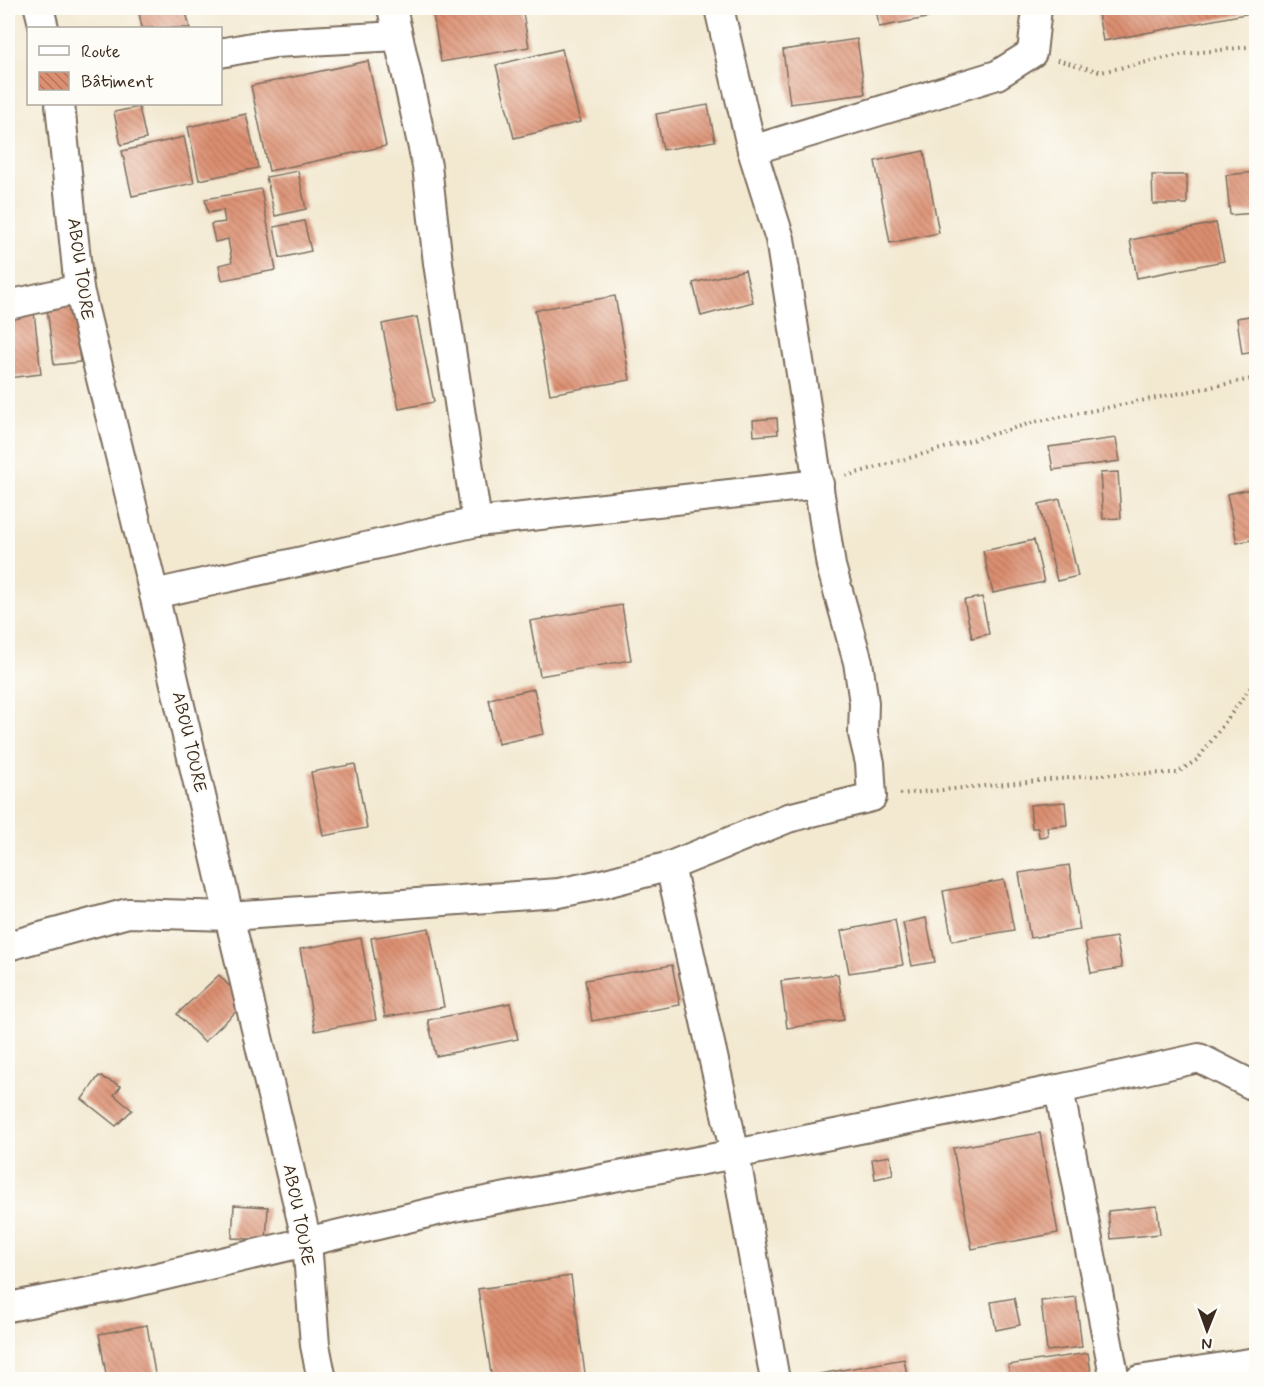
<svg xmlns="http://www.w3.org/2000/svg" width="1264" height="1387" font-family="Mynerve,sans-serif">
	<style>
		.building { fill: url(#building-back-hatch) }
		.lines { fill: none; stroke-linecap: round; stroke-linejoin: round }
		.minor-casing { stroke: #7b6d5d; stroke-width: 32 }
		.path { stroke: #7b6d5d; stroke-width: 4; stroke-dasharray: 1.5 4.5; stroke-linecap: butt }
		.minor { stroke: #fff; stroke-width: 28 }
		.labels { text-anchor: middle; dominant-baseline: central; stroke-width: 4.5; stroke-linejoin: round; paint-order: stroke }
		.street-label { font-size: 18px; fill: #3b2a1e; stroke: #fdfcf7 }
	</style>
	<defs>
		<pattern id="building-back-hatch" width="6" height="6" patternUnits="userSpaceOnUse" patternTransform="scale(1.5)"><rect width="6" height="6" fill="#dc8f71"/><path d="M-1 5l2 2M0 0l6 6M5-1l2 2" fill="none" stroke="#b4755c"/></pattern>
	</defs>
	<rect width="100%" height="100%" fill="#fdfcf7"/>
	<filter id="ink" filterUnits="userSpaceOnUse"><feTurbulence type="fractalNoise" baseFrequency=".0167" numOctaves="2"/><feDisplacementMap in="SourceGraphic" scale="12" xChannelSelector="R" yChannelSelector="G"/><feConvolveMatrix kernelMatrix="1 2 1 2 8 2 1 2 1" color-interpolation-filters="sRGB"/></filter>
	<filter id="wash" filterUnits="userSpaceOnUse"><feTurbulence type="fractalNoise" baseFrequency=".008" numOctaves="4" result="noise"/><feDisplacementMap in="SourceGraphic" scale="24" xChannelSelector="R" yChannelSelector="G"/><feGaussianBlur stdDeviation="1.35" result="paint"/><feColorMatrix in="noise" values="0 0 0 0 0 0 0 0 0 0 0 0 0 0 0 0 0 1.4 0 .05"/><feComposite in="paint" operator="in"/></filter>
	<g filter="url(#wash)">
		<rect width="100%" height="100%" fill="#f3e9d1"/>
		<g id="blocks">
			<g class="building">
				<path d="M138,8H185L190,28H142Z"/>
				<path d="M432,8H522L529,47L441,62Z"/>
				<path d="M876,8H974V9L879,27Z"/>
				<path d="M1097,8H1256V12L1103,41Z"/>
				<path d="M857,39L865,94L790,104L783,50Z"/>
				<path d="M562,49L580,122L514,138L496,65Z"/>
				<path d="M368,61L386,146L269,171L251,86Z"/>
				<path d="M708,105L715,141L663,150L656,114Z"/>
				<path d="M139,107L146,139L121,145L114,112Z"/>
				<path d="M246,114L258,168L199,180L188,127Z"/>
				<path d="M184,137L194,183L132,196L122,151Z"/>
				<path d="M924,151L939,233L890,243L875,161Z"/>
				<path d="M298,171L306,209L275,216L266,177Z"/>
				<path d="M1256,172V213L1230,215L1226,175Z"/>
				<path d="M1152,175H1187V204H1153Z"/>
				<path d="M261,189L276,270L222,280L219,265L232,262L228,239L215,242L211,224L225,222L223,210L208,213L205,199Z"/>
				<path d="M304,221L311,251L280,258L274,227Z"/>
				<path d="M1216,223L1224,261L1137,278L1130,240Z"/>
				<path d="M745,270L753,302L701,316L693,283Z"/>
				<path d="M615,296L630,380L550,394L535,310Z"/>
				<path d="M73,297L80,362L54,365L46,300Z"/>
				<path d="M34,312L41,374L8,378V314Z"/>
				<path d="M1256,315V352L1242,354L1237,318Z"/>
				<path d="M417,317L434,402L399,409L382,324Z"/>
				<path d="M777,418L778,434L754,436L753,420Z"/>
				<path d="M1116,438L1120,461L1053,470L1049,447Z"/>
				<path d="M1118,472L1121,518L1103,519L1100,473Z"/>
				<path d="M1256,488V539L1237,543L1227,494Z"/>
				<path d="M1060,499L1078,576L1057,581L1039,504Z"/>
				<path d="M1034,540L1044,582L993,593L983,551Z"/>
				<path d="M982,597L989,634L972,638L964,600Z"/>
				<path d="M622,605L631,660L540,676L530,621Z"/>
				<path d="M534,689L544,734L498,744L489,699Z"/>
				<path d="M355,764L367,828L323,836L311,772Z"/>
				<path d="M1065,802L1067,825L1047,827L1048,836L1039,837L1038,828H1032L1030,805Z"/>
				<path d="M1069,865L1080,930L1030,938L1019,873Z"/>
				<path d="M1004,880L1014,930L952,941L943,891Z"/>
				<path d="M926,918L935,962L912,966L903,923Z"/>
				<path d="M895,920L903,965L849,973L841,931Z"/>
				<path d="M429,928L444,1007L385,1017L371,938Z"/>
				<path d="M1116,937L1122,968L1091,973L1085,942Z"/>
				<path d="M361,938L376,1020L315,1031L300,949Z"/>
				<path d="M672,965L680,1005L592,1021L585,980Z"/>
				<path d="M838,974L844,1020L787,1028L781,981Z"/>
				<path d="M219,975L245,1003L204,1042L177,1014Z"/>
				<path d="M510,1003L518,1039L436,1056L428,1020Z"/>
				<path d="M99,1076L121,1086L114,1095L132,1110L116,1126L82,1099Z"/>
				<path d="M1040,1133L1058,1233L972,1249L953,1148Z"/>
				<path d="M890,1156L893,1175L875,1179L872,1159Z"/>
				<path d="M234,1205L268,1207L266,1240L232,1238Z"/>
				<path d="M1157,1206L1160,1234L1111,1239L1108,1211Z"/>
				<path d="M571,1276L586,1380H492L478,1289Z"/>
				<path d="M1076,1297L1082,1347L1047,1351L1041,1301Z"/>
				<path d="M1014,1298L1020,1325L996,1330L991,1302Z"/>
				<path d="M147,1325L156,1380H107L99,1334Z"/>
				<path d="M1088,1353L1092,1380H1011L1008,1365Z"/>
				<path d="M904,1359L908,1380H820L819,1374Z"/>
			</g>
		</g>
	</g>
	<g filter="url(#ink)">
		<use href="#blocks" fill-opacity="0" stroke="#7b6d5d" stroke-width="1.5"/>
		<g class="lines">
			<defs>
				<g id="minor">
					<path d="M39,8L44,28"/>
					<path d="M392,8L427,166L438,263L477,522"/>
					<path d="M220,53L274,43L397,36"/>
					<path d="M60,104L79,289L154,594L229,916L307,1242L315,1345L322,1380"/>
					<path d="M752,150L997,75L1032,53L1037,8"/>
					<path d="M8,305L79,289"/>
					<path d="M154,594L477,522L819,484"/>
					<path d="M8,946L128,913L229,916L559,893L602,884L670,866L788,818L872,797L870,763L863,734L864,703L858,662L831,566L780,239L752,150L719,8"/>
					<path d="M1059,1089L1199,1058L1256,1087"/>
					<path d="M8,1307L120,1286L454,1207L735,1154L670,866"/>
					<path d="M775,1380L735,1154L1059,1089L1115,1380"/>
					<path d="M1139,1380L1256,1362"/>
				</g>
			</defs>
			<use href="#minor" class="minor-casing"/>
			<g class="path">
				<path d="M1057,60L1101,72L1184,54L1256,46"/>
				<path d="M846,476L1035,422L1256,378"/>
				<path d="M900,794L1112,774L1177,773L1198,759L1256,680"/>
			</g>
			<use href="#minor" class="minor"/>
		</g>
	</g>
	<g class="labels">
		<g class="street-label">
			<text transform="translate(80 269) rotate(82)">ABOU TOURE</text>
			<text transform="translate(189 742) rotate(77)">ABOU TOURE</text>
			<text transform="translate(298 1215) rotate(79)">ABOU TOURE</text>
		</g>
	</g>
	<rect width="1264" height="1387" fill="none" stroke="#fdfcf7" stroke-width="30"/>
	<rect x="27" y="27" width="195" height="78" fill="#fdfcf7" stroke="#afa8a0" stroke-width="1.5"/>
	<rect x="39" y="46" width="30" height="9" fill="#ffffff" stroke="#afa8a0" stroke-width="1.5"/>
	<text x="81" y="57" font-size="18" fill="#3b2a1e">Route</text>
	<rect x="39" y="72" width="30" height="18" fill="url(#building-back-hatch)" stroke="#afa8a0" stroke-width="1.5"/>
	<text x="81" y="87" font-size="18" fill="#3b2a1e">Bâtiment</text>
	<g transform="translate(1207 1330) rotate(181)" stroke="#fdfcf7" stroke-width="4.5" paint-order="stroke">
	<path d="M0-4.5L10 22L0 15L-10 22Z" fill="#3b2a1e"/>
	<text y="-9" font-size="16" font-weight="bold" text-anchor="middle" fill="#3b2a1e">N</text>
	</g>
</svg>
